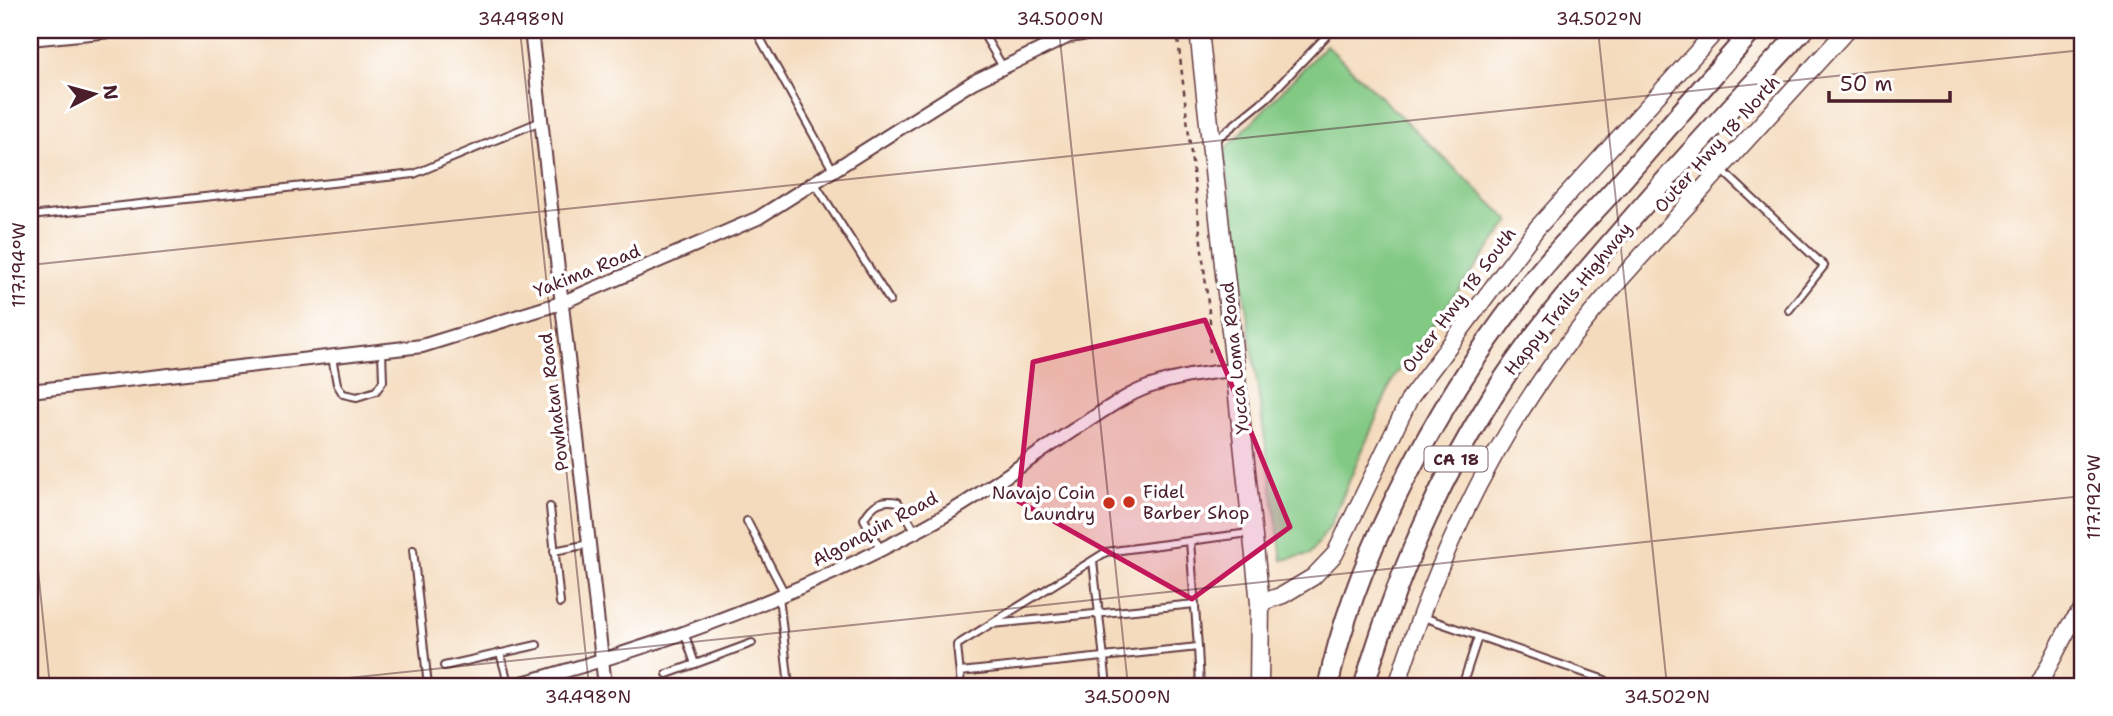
<svg xmlns="http://www.w3.org/2000/svg" width="2113" height="716" font-family="'Shantell Sans',sans-serif">
	<style>
		.green { fill: #82c984; stroke: #667458; stroke-width: 2 }
		.lines { fill: none; stroke-linecap: round; stroke-linejoin: round }
		.service-casing { stroke: #643b41; stroke-width: 10 }
		.minor-casing { stroke: #643b41; stroke-width: 16 }
		.tertiary-casing { stroke: #643b41; stroke-width: 19 }
		.secondary-casing { stroke: #643b41; stroke-width: 21 }
		.primary-casing { stroke: #643b41; stroke-width: 23 }
		.path { stroke: #643b41; stroke-width: 2.5; stroke-dasharray: 5 5; stroke-linecap: butt }
		.service { stroke: #fff; stroke-width: 6 }
		.minor { stroke: #fff; stroke-width: 12 }
		.tertiary { stroke: #fff; stroke-width: 16 }
		.secondary { stroke: #fff; stroke-width: 18 }
		.primary { stroke: #fff; stroke-width: 19 }
		.marked { fill: #c2185b; fill-opacity: 0.2; stroke: #c2185b; stroke-width: 5; stroke-linejoin: round }
		.ticks { fill: none; stroke: #4a1f2b; stroke-width: 2; stroke-opacity: 0.45 }
		.poi-dot { fill: #c8321e; stroke: #fff; stroke-width: 2.5 }
		.labels { text-anchor: middle; dominant-baseline: central; stroke-width: 7; stroke-linejoin: round; paint-order: stroke }
		.shield { fill: #fff; stroke: #80626b; stroke-width: 2 }
		.shield-label { font-size: 16px; font-weight: bold; fill: #4a1f2b }
		.street-label { font-size: 18px; fill: #4a1f2b; stroke: #fff }
		.poi-label { font-size: 18px; fill: #4a1f2b; stroke: #fff; text-anchor: start }
		.neatline { fill: none; stroke: #4a1f2b; stroke-width: 2.5 }
		.ticks-label { font-size: 18px; text-anchor: middle; fill: #4a1f2b }
	</style>
	<rect width="100%" height="100%" fill="#fff"/>
	<filter id="ink" filterUnits="userSpaceOnUse"><feTurbulence type="fractalNoise" baseFrequency=".0143" numOctaves="2"/><feDisplacementMap in="SourceGraphic" scale="14" xChannelSelector="R" yChannelSelector="G"/><feConvolveMatrix kernelMatrix="1 2 1 2 8 2 1 2 1" color-interpolation-filters="sRGB"/></filter>
	<filter id="wash" filterUnits="userSpaceOnUse"><feTurbulence type="fractalNoise" baseFrequency=".00686" numOctaves="4" result="noise"/><feDisplacementMap in="SourceGraphic" scale="28" xChannelSelector="R" yChannelSelector="G"/><feGaussianBlur stdDeviation="1.57" result="paint"/><feColorMatrix in="noise" values="0 0 0 0 0 0 0 0 0 0 0 0 0 0 0 0 0 1.4 0 .05"/><feComposite in="paint" operator="in"/></filter>
	<g filter="url(#wash)">
		<rect width="100%" height="100%" fill="#f4dbbd"/>
		<path class="green" d="M1326,45L1510,221L1393,379L1329,528L1310,554L1282,560L1224,151Z"/>
	</g>
	<g filter="url(#ink)">
		<g class="lines">
			<defs>
				<g id="service">
					<path d="M981,30L1003,67"/>
					<path d="M760,38L833,170"/>
					<path d="M1214,141L1268,97L1332,30"/>
					<path d="M1722,170L1824,266L1789,310"/>
					<path d="M814,182L890,301"/>
					<path d="M30,216L414,174L541,121"/>
					<path d="M332,357L337,384L343,394L357,397L376,391L383,381L382,351"/>
					<path d="M550,507L560,603"/>
					<path d="M747,521L785,594"/>
					<path d="M1190,541L1198,647"/>
					<path d="M413,550L428,686"/>
					<path d="M881,550L864,519C872,505 881,498 898,502L916,532"/>
					<path d="M554,551L589,544"/>
					<path d="M1093,561L1107,686"/>
					<path d="M779,596L789,686"/>
					<path d="M1423,617L1605,680L1603,686"/>
					<path d="M992,624L1195,604"/>
					<path d="M684,632L695,664L752,643"/>
					<path d="M500,653L509,686"/>
					<path d="M444,666L537,645"/>
					<path d="M960,672L1198,647L1200,686"/>
					<path d="M667,674L695,664"/>
					<path d="M961,686L957,645L1106,552L1249,533"/>
					<path d="M1462,686L1478,637"/>
				</g>
				<g id="minor">
					<path d="M531,30L605,686"/>
					<path d="M30,39L120,30"/>
					<path d="M30,391L422,346L561,303L758,218L973,82L1069,36L1107,30"/>
					<path d="M511,686C650,649 788,600 915,532C971,503 1023,463 1075,429C1098,415 1123,396 1148,387C1177,377 1207,372 1236,370"/>
				</g>
				<g id="tertiary">
					<path d="M1260,603L1283,595L1313,577L1335,554L1410,398L1537,228L1717,30"/>
					<path d="M1397,686C1433,569 1486,454 1559,355C1598,302 1643,254 1687,206C1740,147 1793,89 1847,30"/>
					<path d="M2038,686L2070,625L2083,609"/>
				</g>
				<path id="secondary" d="M1199,30L1260,603L1259,686"/>
				<g id="primary">
					<path d="M1328,686C1355,556 1438,403 1519,298C1546,261 1579,228 1610,194C1658,139 1705,84 1753,30"/>
					<path d="M1364,686C1394,585 1435,487 1492,397C1527,340 1571,289 1615,238C1676,167 1739,98 1803,30"/>
				</g>
			</defs>
			<use href="#service" class="service-casing"/>
			<use href="#minor" class="minor-casing"/>
			<use href="#tertiary" class="tertiary-casing"/>
			<use href="#secondary" class="secondary-casing"/>
			<use href="#primary" class="primary-casing"/>
			<path class="path" d="M1177,30L1210,321V352"/>
			<use href="#service" class="service"/>
			<use href="#minor" class="minor"/>
			<use href="#tertiary" class="tertiary"/>
			<use href="#secondary" class="secondary"/>
			<use href="#primary" class="primary"/>
		</g>
	</g>
	<path class="marked" d="M1205,320L1290,527L1192,599L1018,501L1033,362Z"/>
	<path class="ticks" d="M520,30L589,686M1059,30L1128,686M1598,30L1667,686M30,265L2083,50M30,492L50,686M272,686L2083,496"/>
	<g class="poi-dot">
		<circle cx="1129" cy="502" r="7"/>
		<circle cx="1109" cy="503" r="7"/>
	</g>
	<g class="labels">
		<rect class="shield" x="1424.5" y="446.5" width="63" height="25" rx="5"/>
		<g class="shield-label">
			<text x="1456" y="459">CA 18</text>
		</g>
		<g class="street-label">
			<text transform="translate(1717 144) rotate(-48)">Outer Hwy 18 North</text>
			<text transform="translate(587 271) rotate(-22)">Yakima Road</text>
			<text transform="translate(1568 299) rotate(-51)">Happy Trails Highway</text>
			<text transform="translate(1459 300) rotate(-53)">Outer Hwy 18 South</text>
			<text transform="translate(1235 358) rotate(-96)">Yucca Loma Road</text>
			<text transform="translate(554 402) rotate(-97)">Powhatan Road</text>
			<text transform="translate(875 529) rotate(-28)">Algonquin Road</text>
		</g>
		<g class="poi-label">
			<text x="1143" y="492">Fidel<tspan x="1143" dy="21">Barber Shop</tspan></text>
			<text x="1095" y="493" text-anchor="end">Navajo Coin<tspan x="1095" dy="21">Laundry</tspan></text>
		</g>
	</g>
	<rect width="2113" height="716" fill="none" stroke="#fff" stroke-width="77"/>
	<g transform="translate(94 94) rotate(84)" stroke="#ffffff" stroke-width="5" paint-order="stroke">
	<path d="M0-5L12 26L0 18L-12 26Z" fill="#4a1f2b"/>
	<text y="-10" font-size="19" font-weight="bold" text-anchor="middle" fill="#4a1f2b">N</text>
	</g>
	<path d="M1829 91v10h121v-10" fill="none" stroke="#4a1f2b" stroke-width="3.5"/>
	<text x="1840" y="91" font-size="21" fill="#4a1f2b" stroke="#ffffff" stroke-width="5" paint-order="stroke">50 m</text>
	<rect x="38" y="38" width="2036" height="640" class="neatline"/>
	<g class="ticks-label">
		<text x="521" y="25">34.498°N</text>
		<text x="1060" y="25">34.500°N</text>
		<text x="1599" y="25">34.502°N</text>
		<text transform="translate(19 265) rotate(-90)" y="6">117.194°W</text>
		<text transform="translate(2094 497) rotate(-90)" y="6">117.192°W</text>
		<text x="588" y="703">34.498°N</text>
		<text x="1127" y="703">34.500°N</text>
		<text x="1667" y="703">34.502°N</text>
	</g>
</svg>
